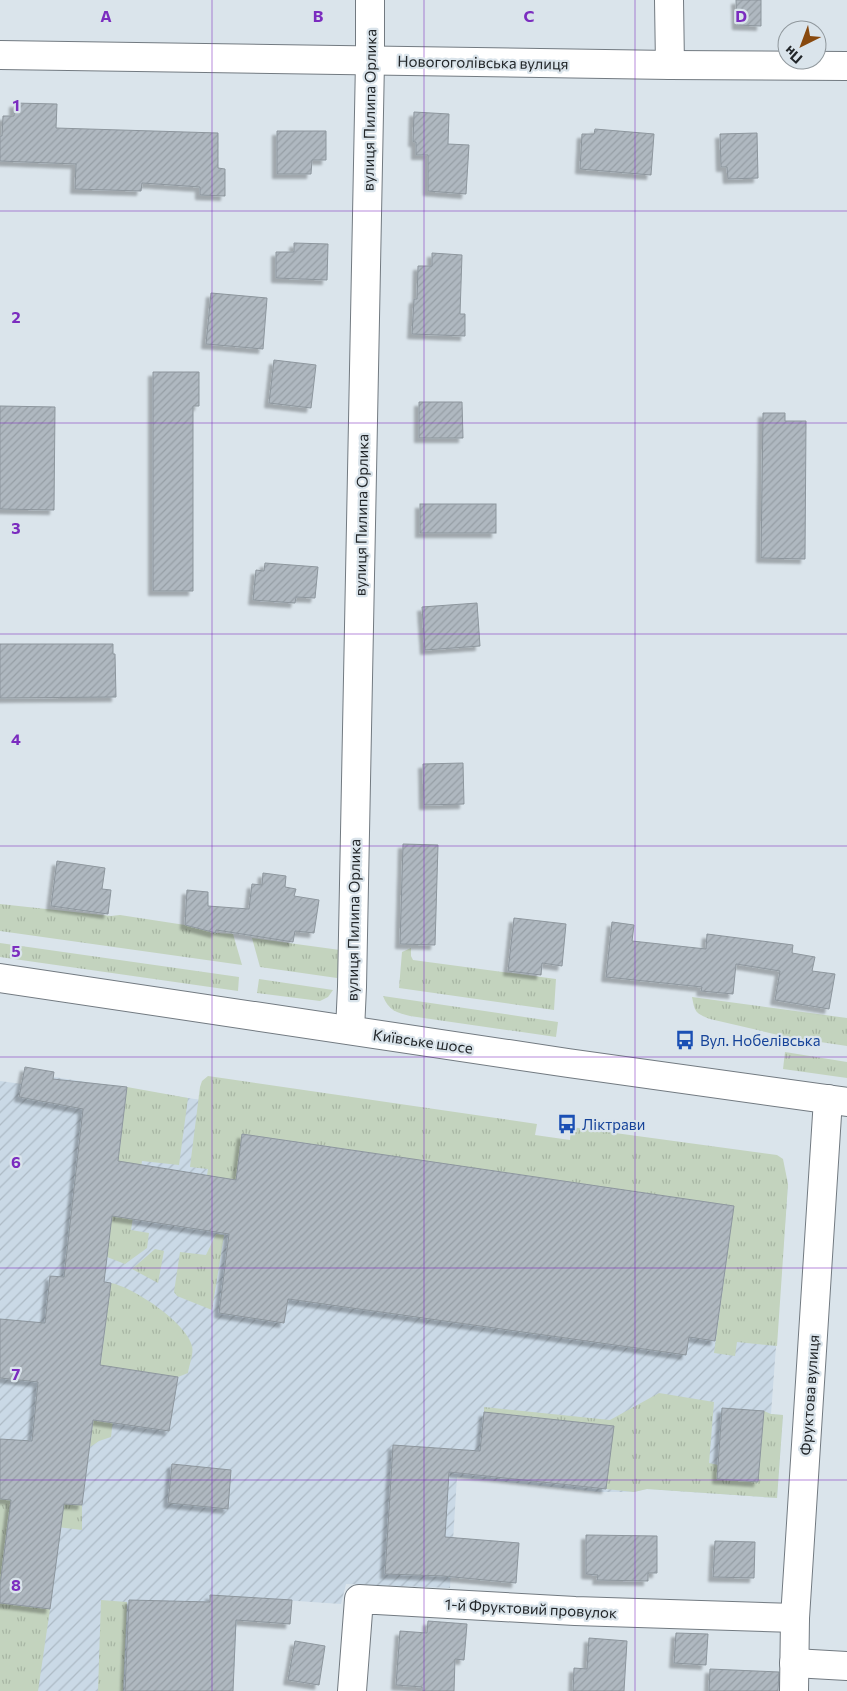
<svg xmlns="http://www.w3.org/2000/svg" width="847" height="1691" font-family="Commissioner,sans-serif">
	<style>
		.industrial { fill: url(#industrial-furrows) }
		.grass { fill: url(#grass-tufts) }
		.building { fill: url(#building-hatch); stroke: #8d969d; filter: url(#shadow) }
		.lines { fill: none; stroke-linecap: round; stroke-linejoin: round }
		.minor-casing { stroke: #727a81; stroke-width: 30 }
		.major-casing { stroke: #727a81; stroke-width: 30 }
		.minor { stroke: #fff; stroke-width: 28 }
		.major { stroke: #fff; stroke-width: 28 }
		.grid { fill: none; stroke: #7b2cbf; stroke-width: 1; stroke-opacity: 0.55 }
		.labels { text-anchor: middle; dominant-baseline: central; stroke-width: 4.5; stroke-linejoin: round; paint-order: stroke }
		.street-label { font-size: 15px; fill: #222629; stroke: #dae4eb }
		.transit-label { font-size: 15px; fill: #164399; stroke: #dae4eb; text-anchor: start }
		.grid-label { font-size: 16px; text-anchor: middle; font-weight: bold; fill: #7b2cbf; stroke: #dae4eb; stroke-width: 4.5; stroke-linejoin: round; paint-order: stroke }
	</style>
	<defs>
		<pattern id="industrial-furrows" width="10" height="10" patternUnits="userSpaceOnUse" patternTransform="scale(1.25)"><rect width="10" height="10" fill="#cad9e6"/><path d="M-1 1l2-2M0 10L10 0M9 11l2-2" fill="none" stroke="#adbac5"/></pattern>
		<pattern id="grass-tufts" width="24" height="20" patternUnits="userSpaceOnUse" patternTransform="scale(1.25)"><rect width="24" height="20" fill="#c3d3be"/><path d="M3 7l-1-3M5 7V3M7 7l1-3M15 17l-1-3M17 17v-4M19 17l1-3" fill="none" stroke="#a7b5a3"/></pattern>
		<pattern id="building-hatch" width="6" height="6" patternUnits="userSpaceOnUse" patternTransform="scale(1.25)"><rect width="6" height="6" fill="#afb8c0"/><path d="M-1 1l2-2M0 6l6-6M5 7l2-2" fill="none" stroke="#969ea5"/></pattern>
		<filter id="shadow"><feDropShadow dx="-4.5" dy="4.5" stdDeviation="1" flood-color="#0004"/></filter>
	</defs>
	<rect width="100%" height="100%" fill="#dae4eb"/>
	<path class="industrial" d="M25,1067L54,1072V1077L188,1098L788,1184L771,1414L783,1415L777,1498L647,1489L634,1492H600L457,1477L450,1588L346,1584L341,1604L238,1597L233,1691H0V1081L22,1084Z"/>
	<g class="grass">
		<path d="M0,904L111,916L120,915L185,925L216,933L233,934L242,965L0,931Z"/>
		<path d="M252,938L340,950L337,978L260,967Z"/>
		<path d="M0,943L239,977L238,991L0,957Z"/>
		<path d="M411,948V956L413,960L556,979L554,1010L399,988L402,952Z"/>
		<path d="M259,979L333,990L328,997L320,1001L257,993Z"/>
		<path d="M383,996L558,1022L556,1037L410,1016C397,1013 388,1010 383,996Z"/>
		<path d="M692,997L847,1018V1046L787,1037L710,1019C695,1013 695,1012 692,997Z"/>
		<path d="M785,1052L847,1062V1078L783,1069Z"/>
		<path d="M208,1076L537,1124L535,1135L570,1140L571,1127L777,1155L783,1159L788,1184L777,1346L737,1342L735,1356L714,1353L734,1206L243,1134L236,1182L207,1175L208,1169L190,1167L200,1087L202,1081Z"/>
		<path d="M127,1087L188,1098L179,1165L142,1161L131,1230L149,1233L147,1248L125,1264L107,1257Z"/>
		<path d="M216,1234L224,1235L212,1310L177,1296L174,1292L180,1252L206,1255Z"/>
		<path d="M155,1249L164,1251L158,1283L132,1269Z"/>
		<path d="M111,1283C133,1287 187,1323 192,1346C194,1354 189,1365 188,1373L178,1377L119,1368L111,1437L99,1441L90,1447Z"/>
		<path d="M659,1393L714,1402L709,1463L718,1465L717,1479L758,1482L764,1411L771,1414L783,1415L777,1498L647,1489L634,1492L606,1489L613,1426L484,1412V1407L610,1420Z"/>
		<path d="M0,1499L82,1505V1530L8,1521L0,1585Z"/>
		<path d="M101,1600L127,1602L123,1691H98Z"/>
		<path d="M0,1603L50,1609L38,1691H0Z"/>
	</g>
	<g class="building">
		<path d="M736,0H761V26L737,25Z"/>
		<path d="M14,103L57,104L56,128L218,133V168L225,169V196L200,195V187L142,183L141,191L75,189L76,164L0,161V136H2L3,116H14Z"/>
		<path d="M414,112L449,114L448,144L469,145L466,194L428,191V155H416V142H413Z"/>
		<path d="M595,129L654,134L651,175L580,169L582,134H594Z"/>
		<path d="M277,131H326V160H312L311,174H277Z"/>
		<path d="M757,133L758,178L728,179L727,167H721L720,134Z"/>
		<path d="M294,243L328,244L327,280L276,278V252H294Z"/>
		<path d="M432,253L462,255L460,314H465V336L412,334L414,299H417L418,266H432Z"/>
		<path d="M211,293L267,298L263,349L206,344Z"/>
		<path d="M274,360L316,365L311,408L269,403Z"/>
		<path d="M153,372H199V406H193V591H153Z"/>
		<path d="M419,402H462L463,438H419Z"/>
		<path d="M0,406L55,407L54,510L0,509Z"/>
		<path d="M763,413H785V421H806L805,559L761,558Z"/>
		<rect x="420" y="504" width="76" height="29"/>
		<path d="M265,563L318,567L315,598L296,597L295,603L253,600L256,570L264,571Z"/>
		<path d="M477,603L480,646L425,650L422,607Z"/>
		<path d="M0,644H113V654H115L116,697L0,698Z"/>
		<path d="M463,763L464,804L424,805L423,764Z"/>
		<path d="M403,844L438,845L435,945L400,944Z"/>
		<path d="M57,861L105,868L102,889L111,890L108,914L51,906Z"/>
		<path d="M263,873L286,876L285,887L296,889L294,896L319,900L314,933L295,931L293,942L216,930V933L185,925L187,890L208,892V906L249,909L252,884L262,885Z"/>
		<path d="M514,918L566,924L562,966L542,963L541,975L508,971Z"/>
		<path d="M612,922L634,925L632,941L706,949L707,934L793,945L792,953L815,957L812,971L835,974L829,1009L775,1000L780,971L736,964L733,994L701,991L702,987L606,977Z"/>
		<path d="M25,1067L54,1072L53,1079L127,1087L118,1161L236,1180L242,1134L734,1206L715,1341L689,1337L686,1355L288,1299L284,1323L219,1313L229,1234L112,1216L104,1282L111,1283L100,1365L178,1377L169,1431L93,1420L82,1505L64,1504L50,1609L0,1603V1585L11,1500L0,1499V1439L32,1441L38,1382L0,1378V1319L45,1323L50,1276L64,1277L83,1109L19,1097Z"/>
		<path d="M722,1408L764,1411L758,1482L717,1479Z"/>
		<path d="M484,1412L614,1426L606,1489L449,1472L445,1537L519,1543L516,1583L443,1576L385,1574L393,1445L480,1451Z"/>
		<path d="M172,1464L231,1470L228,1509L168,1503Z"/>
		<path d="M586,1535L657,1536V1573H648V1581L597,1580L598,1575L586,1574Z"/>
		<path d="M715,1541L755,1542L754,1578L713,1577Z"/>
		<path d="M210,1595L292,1600L290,1624L236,1620L233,1691H125L129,1600L210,1602Z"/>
		<path d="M428,1621L467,1624L464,1660L455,1659L454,1691H422V1687L396,1685L400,1631L427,1633Z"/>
		<path d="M676,1633L708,1634L706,1665L674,1663Z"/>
		<path d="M589,1638L627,1641L624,1691H573L574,1668L587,1669Z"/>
		<path d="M295,1641L325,1646L319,1685L288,1680Z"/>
		<path d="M710,1669L779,1672L778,1691H709Z"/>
	</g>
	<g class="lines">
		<defs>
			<g id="minor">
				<path d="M669,0L670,65"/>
				<path d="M0,55L670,65L847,66"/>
				<path d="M350,1030L352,987L370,61V0"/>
				<path d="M794,1663L847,1666"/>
				<path d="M352,1691L359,1599L575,1611L795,1618"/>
				<path d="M794,1691L795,1618L828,1099"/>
			</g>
			<path id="major" d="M0,978L568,1063L847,1102"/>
		</defs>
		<use href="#minor" class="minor-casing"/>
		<use href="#major" class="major-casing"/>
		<use href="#minor" class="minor"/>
		<use href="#major" class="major"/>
	</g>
	<path class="grid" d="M212,0V1691M424,0V1691M635,0V1691M0,211H847M0,423H847M0,634H847M0,846H847M0,1057H847M0,1268H847M0,1480H847"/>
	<defs>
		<symbol id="bus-bare" viewBox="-9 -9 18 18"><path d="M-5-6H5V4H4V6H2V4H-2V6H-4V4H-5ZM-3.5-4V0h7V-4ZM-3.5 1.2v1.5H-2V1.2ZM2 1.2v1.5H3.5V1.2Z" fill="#1a4fb4" stroke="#dae4eb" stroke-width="2.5" paint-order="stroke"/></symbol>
	</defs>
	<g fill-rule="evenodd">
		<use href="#bus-bare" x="671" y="1026" width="28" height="28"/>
		<use href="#bus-bare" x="553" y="1110" width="28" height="28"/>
	</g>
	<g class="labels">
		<g class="street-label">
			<text transform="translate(483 62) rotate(1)">Новогоголівська вулиця</text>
			<text transform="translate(369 110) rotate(-89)">вулиця Пилипа Орлика</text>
			<text transform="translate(361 515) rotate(-89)">вулиця Пилипа Орлика</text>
			<text transform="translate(353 920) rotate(-89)">вулиця Пилипа Орлика</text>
			<text transform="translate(423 1041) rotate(8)">Київське шосе</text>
			<text transform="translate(809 1395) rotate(-86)">Фруктова вулиця</text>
			<text transform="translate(531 1608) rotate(3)">1-й Фруктовий провулок</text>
		</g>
		<g class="transit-label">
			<text x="700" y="1040">Вул. Нобелівська</text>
			<text x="582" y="1124">Ліктрави</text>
		</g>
	</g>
	<g class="grid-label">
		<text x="106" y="22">A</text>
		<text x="318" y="22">B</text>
		<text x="529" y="22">C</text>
		<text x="741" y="22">D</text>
		<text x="16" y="111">1</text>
		<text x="16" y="323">2</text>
		<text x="16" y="534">3</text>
		<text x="16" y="745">4</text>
		<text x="16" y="957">5</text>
		<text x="16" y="1168">6</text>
		<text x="16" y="1380">7</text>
		<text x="16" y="1591">8</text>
	</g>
	<g transform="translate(802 45) rotate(222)"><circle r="24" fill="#dae4eb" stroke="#90989d"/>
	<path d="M0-4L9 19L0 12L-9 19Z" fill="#88490e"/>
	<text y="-8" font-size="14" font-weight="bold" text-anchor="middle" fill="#222629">Пн</text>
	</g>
</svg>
